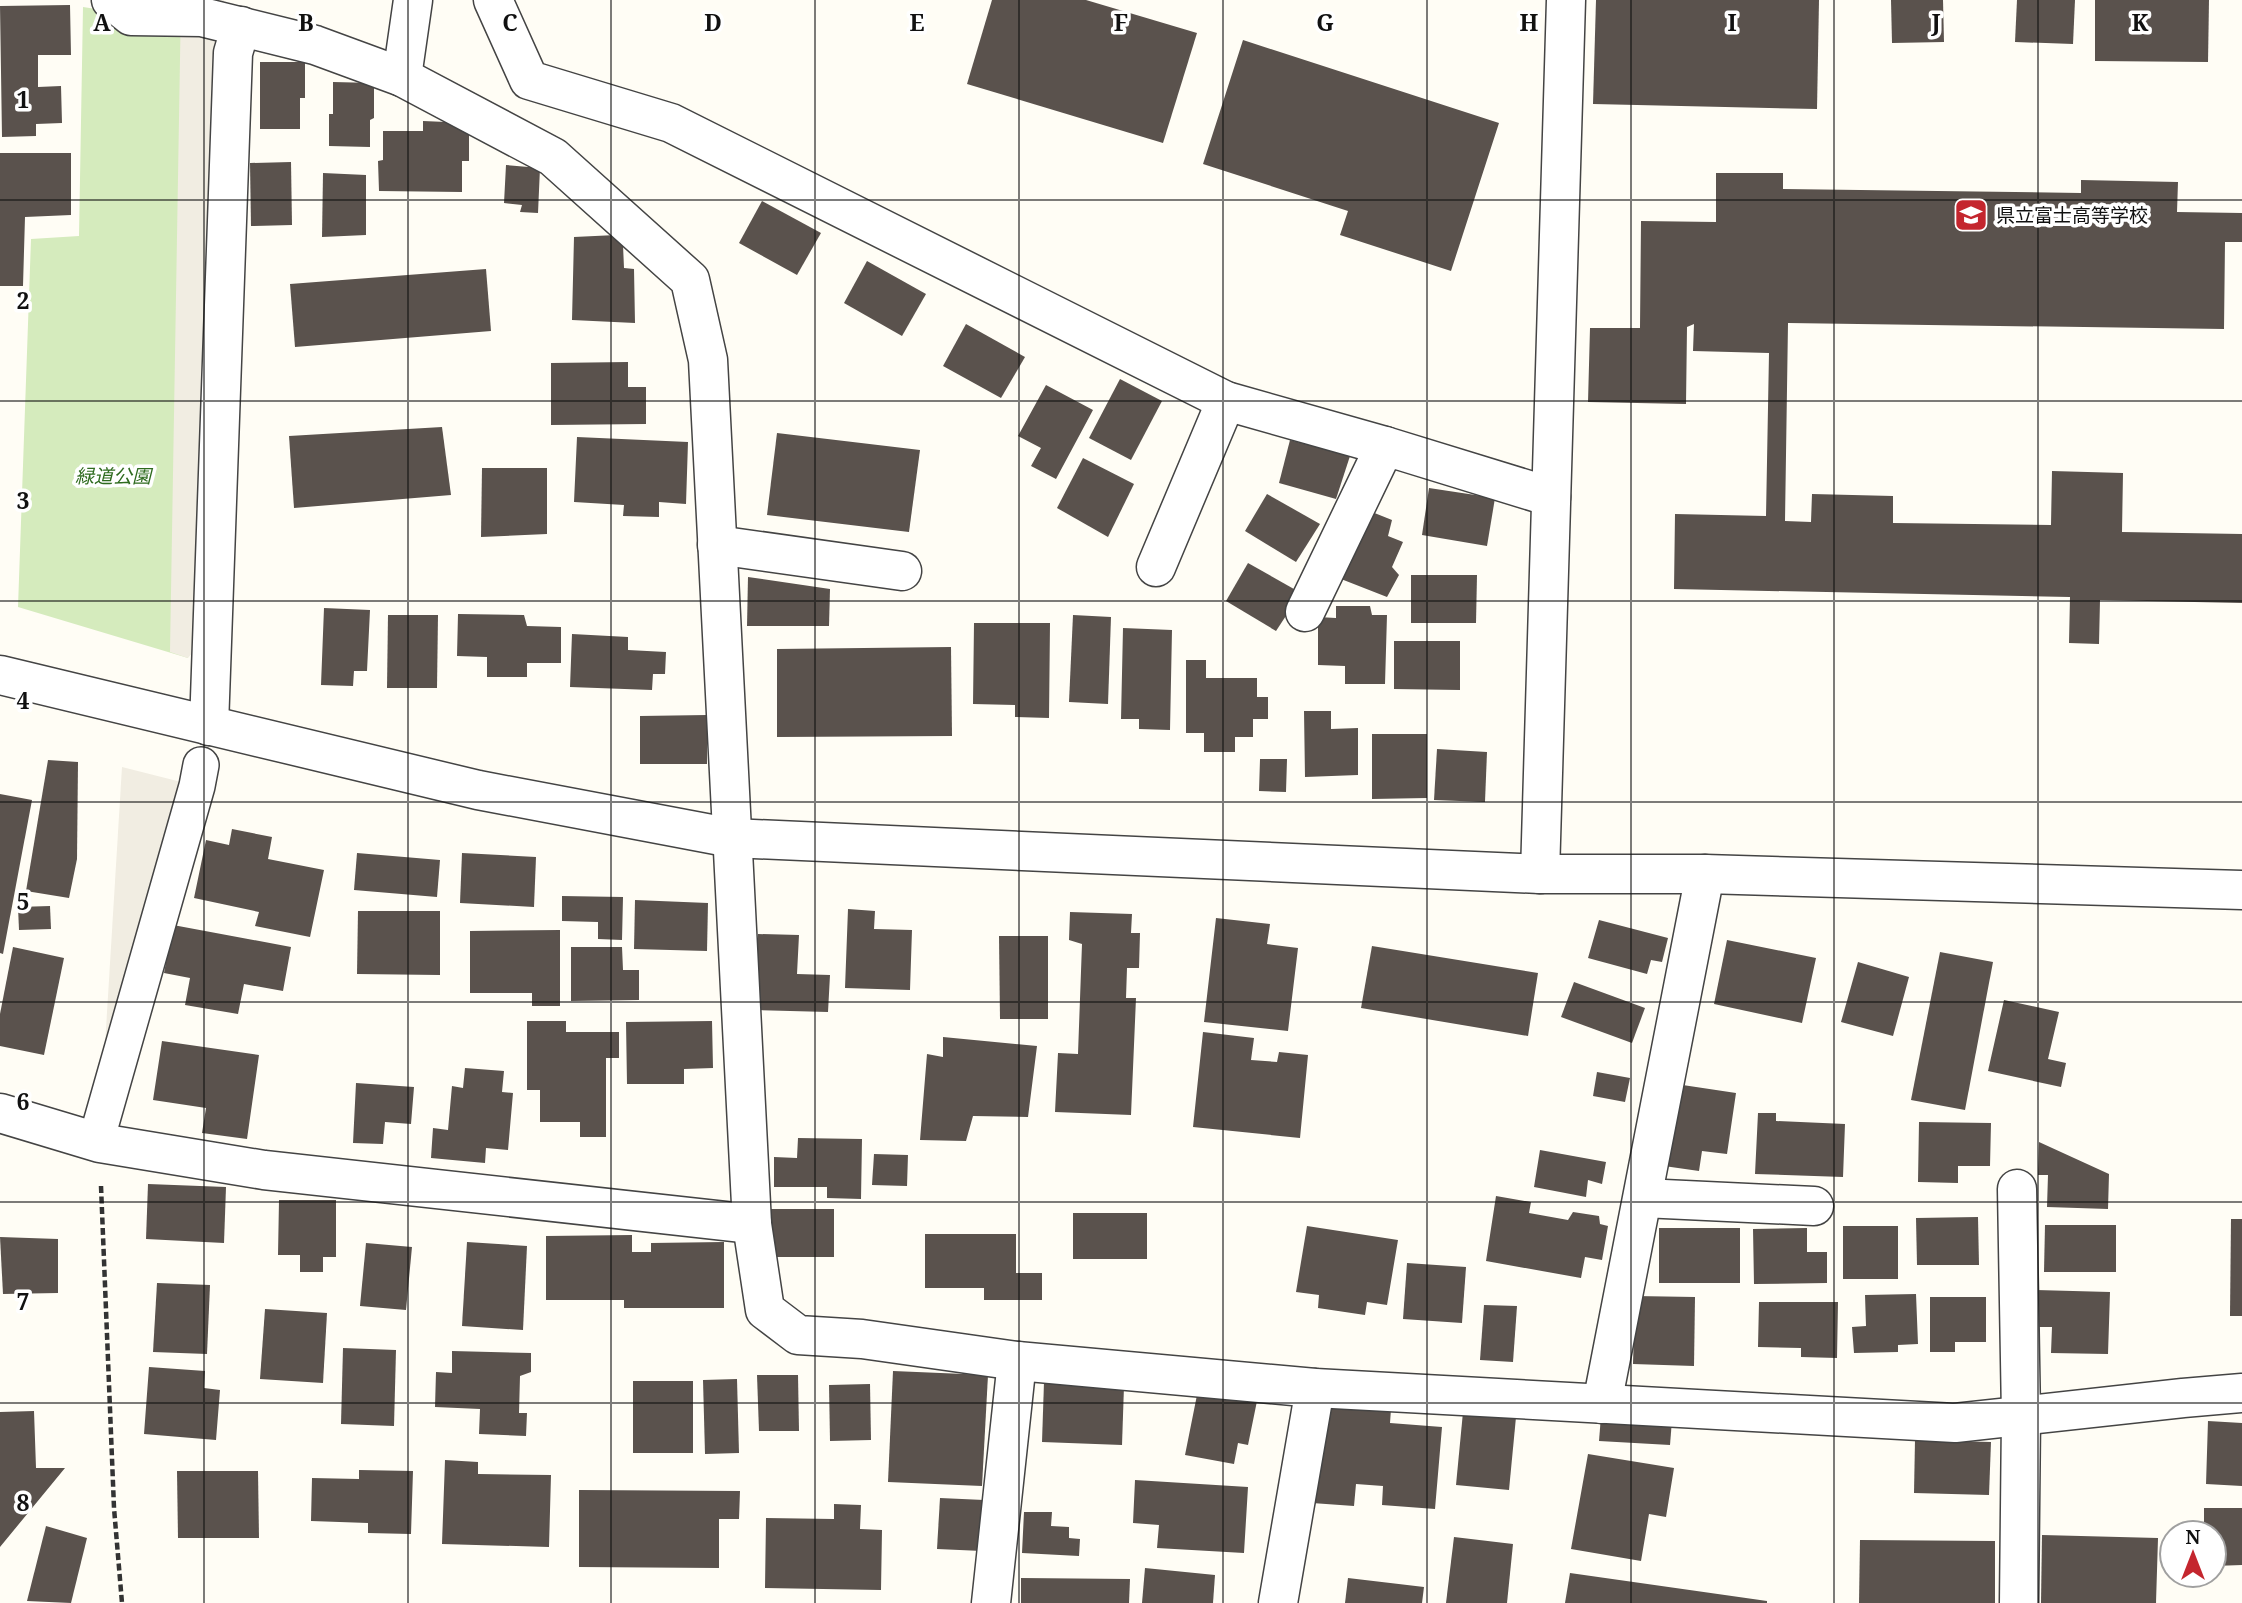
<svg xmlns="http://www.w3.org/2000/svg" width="2242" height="1603" font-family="'Noto Serif','Noto Sans JP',serif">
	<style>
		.green { fill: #d5ebbd }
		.plaza { fill: #f1ede2 }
		.building { fill: #5a524d }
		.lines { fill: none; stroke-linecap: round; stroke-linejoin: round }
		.pedestrian-casing { stroke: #444; stroke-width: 38 }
		.minor-casing { stroke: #444; stroke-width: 41 }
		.tertiary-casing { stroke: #444; stroke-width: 41 }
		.path { stroke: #333; stroke-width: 4.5; stroke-dasharray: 7 3.5; stroke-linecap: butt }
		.pedestrian { stroke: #fff; stroke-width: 35 }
		.minor { stroke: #fff; stroke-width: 38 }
		.tertiary { stroke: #fff; stroke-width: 38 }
		.grid { fill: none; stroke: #111; stroke-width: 2; stroke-opacity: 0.55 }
		.labels { text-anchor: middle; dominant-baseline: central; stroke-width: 7; stroke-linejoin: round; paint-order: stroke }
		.poi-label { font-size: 19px; fill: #111; stroke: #fff; text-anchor: start }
		.park-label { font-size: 19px; font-style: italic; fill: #2f6b1f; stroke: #fff }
		.grid-label { font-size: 23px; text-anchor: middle; font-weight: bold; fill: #111; stroke: #fff; stroke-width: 7; stroke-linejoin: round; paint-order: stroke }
	</style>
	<rect width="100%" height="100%" fill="#fffdf5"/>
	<path class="green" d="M83,7L205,26L188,658L18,607L31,239L79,236Z"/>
	<g class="plaza">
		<path d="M181,0H224L219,38L202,641L188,658L170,652Z"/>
		<path d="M122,767L197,786L100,1127Z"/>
	</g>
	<g class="building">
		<path d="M992,0H1086L1197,33L1163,143L967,84Z"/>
		<path d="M1596,0H1819L1817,109L1593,104Z"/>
		<path d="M1891,0H1943L1944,42L1892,43Z"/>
		<path d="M2017,0H2075L2073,44L2015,42Z"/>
		<path d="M2095,0H2209L2208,62L2095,61Z"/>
		<path d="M70,5L71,55H38V87L61,86L62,123L36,124V136L2,137L0,6Z"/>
		<path d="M1243,40L1499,123L1451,271L1340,235L1348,211L1203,164Z"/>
		<path d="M260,62H305V98H300V129H260Z"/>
		<path d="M333,82L374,83V118L370,120V147L329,146V114H333Z"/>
		<path d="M423,121L469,123V161H462V192L379,191L378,161L383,160V131H423Z"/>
		<path d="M0,153H71V215L25,217L23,286H0Z"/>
		<path d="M291,162L292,225L251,226L250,163Z"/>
		<path d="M506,165L540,168L538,213L520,212L522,205L504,203Z"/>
		<path d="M323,173L366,175V235L322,237Z"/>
		<path d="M1716,173H1783V189L2081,193V180L2178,182L2177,212L2242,213V242H2225L2224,329L1788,323L1785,521L1811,522L1812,494L1893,496V523L2051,525L2052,471L2123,473L2122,532L2242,534V603L2100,600L2099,644L2069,643L2070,597L1674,589L1675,514L1766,516L1769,353L1693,351L1694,324L1687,327L1686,404L1588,402L1590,328H1640L1641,221L1716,222Z"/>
		<path d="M762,201L821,233L797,275L739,243Z"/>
		<path d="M616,235L623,245L624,268L634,269L635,323L572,320L574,237Z"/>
		<path d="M867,261L926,294L902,336L844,303Z"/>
		<path d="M486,269L491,331L295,347L290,284Z"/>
		<path d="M966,324L1025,357L1001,398L943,366Z"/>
		<path d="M628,362V387H646V424L551,425V363Z"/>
		<path d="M1120,379L1162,401L1131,460L1089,438Z"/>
		<path d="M1046,385L1093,410L1056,479L1031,466L1041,448L1018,436Z"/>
		<path d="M442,427L451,495L294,508L289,436Z"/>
		<path d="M777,433L920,450L909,532L767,515Z"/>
		<path d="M577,437L688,442L686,504L659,502V517L623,516L624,505L574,502Z"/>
		<path d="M1290,440L1350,456L1336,499L1279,483Z"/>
		<path d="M1083,458L1134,484L1108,537L1057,508Z"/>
		<path d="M482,468H547V534L481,537Z"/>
		<path d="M1429,488L1495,498L1487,546L1422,535Z"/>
		<path d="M1267,494L1320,524L1296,562L1245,531Z"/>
		<path d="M1367,510L1392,520L1388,536L1403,542L1392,567L1399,575L1387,597L1341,579Z"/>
		<path d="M1248,563L1301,593L1276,631L1226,601Z"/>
		<path d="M1411,575H1477L1476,623H1411Z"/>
		<path d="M748,577L830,589L829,626H747Z"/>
		<path d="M1336,606H1370L1372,615H1387L1385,684H1345V666L1318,665V617L1336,618Z"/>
		<path d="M324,608L370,610L367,671H354L353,686L321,685Z"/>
		<path d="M458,614L524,615L527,626L561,627V663H527V677H487V657L457,656Z"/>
		<path d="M388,615H438L437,688H387Z"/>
		<path d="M1073,615L1111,617L1108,704L1069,702Z"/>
		<path d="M974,623H1050L1049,718L1015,717V705L973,704Z"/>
		<path d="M1123,628L1172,630L1170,730L1139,729V719H1121Z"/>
		<path d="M572,634L628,637V650L666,652L665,674H653L652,690L570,687Z"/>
		<path d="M1394,641H1460V690L1394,689Z"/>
		<path d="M951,647L952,736L777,737V649Z"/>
		<path d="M1186,660H1206V678H1257V697H1268V719H1253V737H1235V752H1204V733H1186Z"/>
		<path d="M1304,711H1331V729L1358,728V775L1305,777Z"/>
		<path d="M707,715V764H640V716Z"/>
		<path d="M1372,734H1427V798L1372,799Z"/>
		<path d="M1437,749L1487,752L1485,802L1434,800Z"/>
		<path d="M1260,759H1287L1286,792L1259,791Z"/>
		<path d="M48,760L78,762L77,859L69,898L26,891Z"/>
		<path d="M0,794L32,800L3,954L0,953Z"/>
		<path d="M232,829L272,837L268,859L324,870L310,937L255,926L259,912L194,898L206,840L229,845Z"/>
		<path d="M357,853L440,860L437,897L354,890Z"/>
		<path d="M462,853L536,857L534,907L460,903Z"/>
		<path d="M562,896L623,897L622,940L598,939V922L562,921Z"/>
		<path d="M635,900L708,903L707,951L634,949Z"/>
		<path d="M50,906L51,929L19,930L18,907Z"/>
		<path d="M848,909L875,911L874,929L912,930L910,990L845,988Z"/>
		<path d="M358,911H440V975L357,974Z"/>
		<path d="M1070,912L1132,914L1131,933H1140L1139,968H1127L1126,998H1136L1131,1115L1055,1112L1058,1053L1078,1054L1082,944L1069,940Z"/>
		<path d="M1216,918L1270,924L1267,944L1298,948L1288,1031L1204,1022Z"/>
		<path d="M1599,920L1668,938L1662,962L1651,960L1647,974L1588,958Z"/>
		<path d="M173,925L291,947L283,991L244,984L238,1014L185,1005L190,978L164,973Z"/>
		<path d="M560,930V1006H532V993H470V931Z"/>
		<path d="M758,934L799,935L797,974L830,975L828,1012L756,1010Z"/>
		<path d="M999,936H1048V1019H1000Z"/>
		<path d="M1727,940L1816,958L1802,1023L1714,1004Z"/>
		<path d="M1372,946L1538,973L1528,1036L1361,1008Z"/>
		<path d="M13,947L64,958L44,1055L0,1046V1014Z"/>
		<path d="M571,947H622L623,970H639V1000L571,1001Z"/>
		<path d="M1940,952L1993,962L1965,1110L1911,1100Z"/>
		<path d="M1858,962L1909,977L1893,1036L1841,1022Z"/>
		<path d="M1574,982L1645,1008L1632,1043L1561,1017Z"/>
		<path d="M2004,1000L2059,1012L2048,1059L2066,1063L2061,1087L1988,1071Z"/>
		<path d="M527,1021H566V1032H619V1058H606V1137H580V1122H540V1090H527Z"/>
		<path d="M712,1021L713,1068L684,1069V1084H627L626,1022Z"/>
		<path d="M1203,1032L1254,1038L1251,1060L1277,1062L1279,1052L1308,1055L1300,1138L1193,1127Z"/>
		<path d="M943,1037L1037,1046L1028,1117L973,1116L966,1141L920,1140L927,1054L943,1057Z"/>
		<path d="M162,1041L259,1055L247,1139L202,1133L206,1108L153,1100Z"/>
		<path d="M465,1068L504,1071L502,1092L513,1093L508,1150L486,1148L485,1163L431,1158L433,1128L448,1130L452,1086L463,1088Z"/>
		<path d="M1597,1072L1630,1078L1625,1102L1593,1096Z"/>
		<path d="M356,1083L414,1087L411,1124L385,1122L383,1144L353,1143Z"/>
		<path d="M1676,1084L1736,1093L1727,1154L1702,1151L1699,1171L1664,1166Z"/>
		<path d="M1758,1113H1776V1121L1845,1124L1843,1177L1755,1174Z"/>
		<path d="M1919,1122L1991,1123L1990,1166H1958V1183L1918,1182Z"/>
		<path d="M798,1138L862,1139L861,1199L827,1198V1187H774V1157L797,1158Z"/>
		<path d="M2039,1142L2109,1174L2108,1209L2047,1207L2048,1175H2038Z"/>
		<path d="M1540,1150L1606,1162L1602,1184L1588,1180L1586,1197L1534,1187Z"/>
		<path d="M874,1154L908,1155L907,1186L872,1185Z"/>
		<path d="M148,1184L226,1187L224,1243L146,1239Z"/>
		<path d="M1496,1196L1531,1202L1529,1213L1568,1220L1573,1212L1599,1216L1600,1224L1608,1226L1602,1260L1585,1257L1581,1278L1486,1261Z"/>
		<path d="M279,1200H336V1257H323V1272H300V1255H278Z"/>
		<path d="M769,1209H834V1257H768Z"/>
		<rect x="1073" y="1213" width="74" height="46"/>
		<path d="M1978,1217L1979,1265H1917L1916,1218Z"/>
		<path d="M2231,1219H2242V1316H2230Z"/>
		<path d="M2045,1225H2116V1272H2044Z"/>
		<path d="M1307,1226L1398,1240L1387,1305L1367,1302L1365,1315L1318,1308L1319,1295L1296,1292Z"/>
		<rect x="1843" y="1226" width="55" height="53"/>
		<rect x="1659" y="1228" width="81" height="55"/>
		<path d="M1807,1228V1252H1827V1283L1754,1284L1753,1229Z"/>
		<path d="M925,1234H1016V1273H1042V1300H984V1288H925Z"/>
		<path d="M632,1235V1252H651V1243L724,1242V1308H624V1300H546V1236Z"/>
		<path d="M0,1237L58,1239V1293L3,1294Z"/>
		<path d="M467,1242L527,1246L523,1330L462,1326Z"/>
		<path d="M366,1243L412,1247L406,1310L360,1306Z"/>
		<path d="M1407,1263L1466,1267L1462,1323L1403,1319Z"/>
		<path d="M157,1283L210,1285L207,1354L153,1352Z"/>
		<path d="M2036,1290L2110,1292L2108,1354L2051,1353L2052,1327H2035Z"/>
		<path d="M1916,1294L1918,1344L1898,1345V1352L1854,1353L1852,1327L1866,1326L1865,1295Z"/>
		<path d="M1635,1296L1695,1297L1694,1366L1633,1364Z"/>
		<path d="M1930,1297H1986V1342H1955V1352H1930Z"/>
		<path d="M1759,1302H1838L1837,1358L1801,1357V1348L1758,1347Z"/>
		<path d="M1484,1305L1517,1306L1513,1362L1480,1360Z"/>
		<path d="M265,1309L327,1313L323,1383L260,1379Z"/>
		<path d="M343,1348L396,1350L394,1426L341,1424Z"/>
		<path d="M452,1351L531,1353V1372L520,1376L519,1413H527L526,1436L479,1434L480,1409L435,1407L436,1372L452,1373Z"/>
		<path d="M149,1367L205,1371L204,1388L220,1390L216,1440L144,1434Z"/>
		<path d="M893,1371L988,1375L982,1486L888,1482Z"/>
		<path d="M757,1375H798L799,1431H759Z"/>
		<path d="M737,1379L739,1453L705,1454L703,1380Z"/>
		<rect x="633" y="1381" width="60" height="72"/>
		<path d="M1044,1382L1124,1386L1122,1445L1042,1442Z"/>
		<path d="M870,1384L871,1440L830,1441L829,1385Z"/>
		<path d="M1198,1390L1257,1401L1248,1445L1238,1443L1234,1464L1185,1455Z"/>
		<path d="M1320,1403L1391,1409L1390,1423L1442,1427L1435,1509L1382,1505L1383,1486L1356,1484L1354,1506L1312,1503Z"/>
		<path d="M34,1411L36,1468H65L0,1547V1412Z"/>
		<path d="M1463,1412L1516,1417L1509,1490L1456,1485Z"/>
		<path d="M1601,1416L1672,1420L1670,1445L1599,1441Z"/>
		<path d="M2208,1421L2242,1423V1486L2206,1484Z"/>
		<path d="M1915,1440L1991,1442L1989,1495L1914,1493Z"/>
		<path d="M1588,1454L1674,1468L1666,1517L1649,1514L1641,1561L1571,1549Z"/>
		<path d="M445,1460L478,1462V1474L551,1475L549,1547L442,1544Z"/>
		<path d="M359,1470L413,1471L411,1534L368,1533V1523L311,1521L312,1478L359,1479Z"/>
		<path d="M177,1471H258L259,1538H178Z"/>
		<path d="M1135,1480L1248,1487L1244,1553L1157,1548L1159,1525L1133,1523Z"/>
		<path d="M579,1490L740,1491L739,1519H719V1568L579,1567Z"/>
		<path d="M940,1498L984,1500L982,1551L937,1549Z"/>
		<path d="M834,1504L861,1505L860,1529L882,1530L881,1590L765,1588L766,1518L834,1519Z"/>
		<path d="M2204,1508H2242V1565L2214,1566V1533H2204Z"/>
		<path d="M1024,1512H1052L1051,1526L1069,1527V1538L1080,1539L1079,1556L1022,1553Z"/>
		<path d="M46,1526L87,1538L71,1603L27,1601Z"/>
		<path d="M2042,1535L2158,1538L2156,1603H2041Z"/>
		<path d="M1454,1537L1513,1544L1507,1603H1446Z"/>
		<path d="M1860,1540L1995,1541V1603H1859Z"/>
		<path d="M1145,1568L1215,1575L1213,1603H1142Z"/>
		<path d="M1570,1573L1767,1601V1603H1565Z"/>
		<path d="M1021,1578L1130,1579L1129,1603H1021Z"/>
		<path d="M1348,1578L1424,1587L1422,1603H1345Z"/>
	</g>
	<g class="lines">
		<defs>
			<path id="pedestrian" d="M100,1127L197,786L201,765"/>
			<g id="minor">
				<path d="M111,0L131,16L202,17L315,45L402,77L553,157L690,280L708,360L752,1224L765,1310L798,1335L862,1339L1017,1361L1315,1388L1955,1423L2183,1398L2242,1393"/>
				<path d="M493,0L529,80L671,123L1226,401L1385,446"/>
				<path d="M402,77L413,0"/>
				<path d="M717,545L902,571"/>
				<path d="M1156,567L1226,401"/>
				<path d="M1305,612L1385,446L1551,497"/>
				<path d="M209,726L233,53L241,26"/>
				<path d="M1540,874L1566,0"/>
				<path d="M0,1113L100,1143L264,1170L752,1224"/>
				<path d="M2017,1189L2021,1416L2019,1603"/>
				<path d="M1643,1198L1814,1206"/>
				<path d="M1602,1404L1705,874"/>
				<path d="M991,1603L1017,1361"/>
				<path d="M1278,1603L1315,1388"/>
			</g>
			<path id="tertiary" d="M0,675L478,790L732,838L1540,874H1705L2242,890"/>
		</defs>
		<use href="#pedestrian" class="pedestrian-casing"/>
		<use href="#minor" class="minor-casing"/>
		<use href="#tertiary" class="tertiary-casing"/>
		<path class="path" d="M101,1186L114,1508L122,1603"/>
		<use href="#pedestrian" class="pedestrian"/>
		<use href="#minor" class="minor"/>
		<use href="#tertiary" class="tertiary"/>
	</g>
	<path class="grid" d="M204,0V1603M408,0V1603M611,0V1603M815,0V1603M1019,0V1603M1223,0V1603M1427,0V1603M1631,0V1603M1834,0V1603M2038,0V1603M0,200H2242M0,401H2242M0,601H2242M0,802H2242M0,1002H2242M0,1202H2242M0,1403H2242"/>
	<defs>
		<symbol id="school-square" viewBox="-11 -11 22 22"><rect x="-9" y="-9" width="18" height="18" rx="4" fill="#c4262e" stroke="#fff"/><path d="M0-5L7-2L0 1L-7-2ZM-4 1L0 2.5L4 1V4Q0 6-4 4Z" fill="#fff"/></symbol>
	</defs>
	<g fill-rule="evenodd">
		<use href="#school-square" x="1952" y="196" width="38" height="38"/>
	</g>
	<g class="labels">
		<g class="poi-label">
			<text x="1996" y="215">県立富士高等学校</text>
		</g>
		<g class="park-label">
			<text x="113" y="476">緑道公園</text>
		</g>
	</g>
	<g class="grid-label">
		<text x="102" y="31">A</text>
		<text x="306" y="31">B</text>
		<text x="510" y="31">C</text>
		<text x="713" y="31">D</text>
		<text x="917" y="31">E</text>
		<text x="1121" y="31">F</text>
		<text x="1325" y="31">G</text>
		<text x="1529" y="31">H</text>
		<text x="1732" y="31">I</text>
		<text x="1936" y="31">J</text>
		<text x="2140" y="31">K</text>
		<text x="23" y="108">1</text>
		<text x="23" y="309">2</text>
		<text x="23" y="509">3</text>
		<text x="23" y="709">4</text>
		<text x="23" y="910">5</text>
		<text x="23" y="1110">6</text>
		<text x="23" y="1310">7</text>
		<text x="23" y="1511">8</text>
	</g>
	<g transform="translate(2193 1554)"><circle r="33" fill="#ffffff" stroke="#a0a0a0" stroke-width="2"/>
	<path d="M0-5L12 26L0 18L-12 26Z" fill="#c4262e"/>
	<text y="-10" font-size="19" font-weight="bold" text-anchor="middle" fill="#111111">N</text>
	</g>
</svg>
